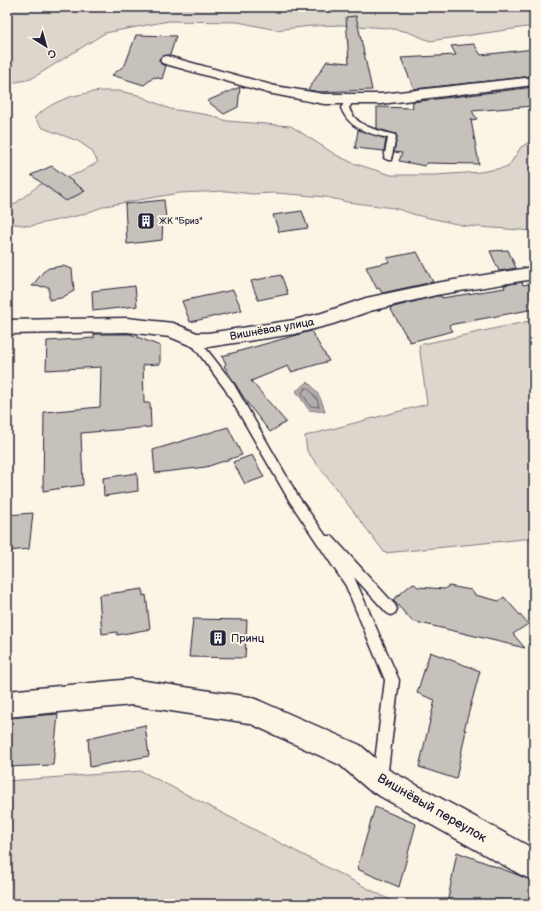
<svg xmlns="http://www.w3.org/2000/svg" width="541" height="911" font-family="'Balsamiq Sans',sans-serif">
	<style>
		.green { fill: #dcd6cc; stroke: #7f7c84 }
		.water { fill: #b2adab; stroke: #78757e }
		.lines { fill: none; stroke-linecap: round; stroke-linejoin: round }
		.shore { stroke: #5c5a68; stroke-width: 1 }
		.building { fill: #c6c1bb; stroke: #22223b }
		.lane-casing { stroke: #22223b; stroke-width: 3 }
		.street-casing { stroke: #22223b; stroke-width: 3 }
		.lane { fill: #fcf5e5; fill-rule: evenodd }
		.street { fill: #fcf5e5; fill-rule: evenodd }
		.labels { text-anchor: middle; dominant-baseline: central; stroke-width: 4; stroke-linejoin: round; paint-order: stroke }
		.far-poi-label { font-size: 9px; fill: #22223b; stroke: #fcf5e5; text-anchor: start }
		.street-label { font-size: 11px; fill: #22223b; stroke: #fcf5e5 }
		.poi-label { font-size: 11px; fill: #22223b; stroke: #fcf5e5; text-anchor: start }
		.near-street-label { font-size: 13px; fill: #22223b; stroke: #fcf5e5 }
	</style>
	<rect width="100%" height="100%" fill="#fcf5e5"/>
	<filter id="ink" filterUnits="userSpaceOnUse"><feTurbulence type="fractalNoise" baseFrequency=".025" numOctaves="2"/><feDisplacementMap in="SourceGraphic" scale="8" xChannelSelector="R" yChannelSelector="G"/><feConvolveMatrix kernelMatrix="1 2 1 2 8 2 1 2 1" color-interpolation-filters="sRGB"/></filter>
	<g filter="url(#ink)">
		<g class="green">
			<path d="M7,7H534V26L430,41L408,32L388,28L342,25L311,26L276,30L238,22L169,21L105,33L31,79L7,84Z"/>
			<path d="M100,91H119L138,95L170,109L209,115L227,121L291,126L336,155L353,163L391,175H435L480,172L508,167L521,147L534,139V231L466,226L416,215L394,208L347,202L326,197L275,193L252,194L227,191L179,193L105,206L81,215L30,226L8,223V209L39,185L61,179L81,172L98,162L91,150L78,141L43,128L34,118C55,99 73,95 100,91Z"/>
			<path d="M534,320V538L385,553L307,451L305,436L427,404L419,345Z"/>
			<path d="M141,771L398,904H7V781Z"/>
		</g>
		<path class="water" d="M308,382C317,391 322,399 325,412L309,410L296,391Z"/>
		<g class="lines">
			<path class="shore" d="M306,388H308L317,399L319,407L310,406L302,393Z"/>
		</g>
		<g class="building">
			<path d="M356,16L372,90L320,92L308,90L327,61L349,63L346,17Z"/>
			<path d="M136,35L176,36L170,55L162,56L159,59L161,64L166,66L162,79L154,77L144,85L112,75L125,65Z"/>
			<path d="M474,44L481,55L534,49V76L414,89L401,58L456,55L451,46Z"/>
			<path d="M240,87L238,107L224,114L207,101Z"/>
			<path d="M534,87V106L472,111L477,119L471,120L479,164L427,163L425,166L399,161L402,153L394,152L397,137L396,134L375,128H377V107L413,108L412,102Z"/>
			<path d="M358,130L386,139L384,151L355,148Z"/>
			<path d="M52,166L85,191L66,201L31,175Z"/>
			<path d="M164,200L166,219H163L162,240L127,244L125,204Z"/>
			<path d="M302,211L308,228L279,232L273,215Z"/>
			<path d="M508,250L516,268L499,271L490,251Z"/>
			<path d="M417,252L433,282L382,293L379,288L377,289L366,267L389,262L387,258Z"/>
			<path d="M63,266L72,269L74,291L61,298L49,300V287L32,286L44,271L49,268Z"/>
			<path d="M281,275L288,294L258,300L251,281Z"/>
			<path d="M522,282L523,285L534,283V309L449,325L453,331L410,342L390,308L436,296H441L442,298L505,288L504,285Z"/>
			<path d="M135,286L137,306L93,311L92,291Z"/>
			<path d="M233,290L242,310L190,322L182,301Z"/>
			<path d="M311,331L329,361L291,372L288,366L251,381L286,422L270,432L248,404L224,366L226,364L222,356Z"/>
			<path d="M94,334H130L160,346V364L143,365L144,403H150L151,427L81,433L83,485L43,491L44,412L100,407L101,367L46,370L47,341L94,338Z"/>
			<path d="M228,427L242,455L206,467L155,473L153,450Z"/>
			<path d="M252,455L264,477L245,484L233,462Z"/>
			<path d="M137,473L138,491L104,496L103,478Z"/>
			<path d="M33,513L29,549L7,551V515Z"/>
			<path d="M413,583L418,587L444,589L449,586L471,590L475,595L499,601L504,597L528,624L513,634L525,648L412,621L393,600Z"/>
			<path d="M143,589V596L146,595L150,629L117,635V632L102,634L99,595Z"/>
			<path d="M193,619L247,620L245,658L189,657Z"/>
			<path d="M430,652L480,671L464,730H466L456,779L419,767L435,700L417,693Z"/>
			<path d="M58,714L53,765L7,767V718Z"/>
			<path d="M145,725L149,756L90,767L88,738Z"/>
			<path d="M375,807L416,824L399,887L357,869Z"/>
			<path d="M457,852L534,881V904H447Z"/>
		</g>
		<g class="lines">
			<defs>
				<g id="lane">
					<path d="M347,98H353L354,100L349,108C356,127 377,130 395,135L396,137L391,160H388L384,158L388,138C368,133 349,129 341,108Z"/>
					<path d="M194,336L197,337L233,383L298,496L326,536H332L395,605L397,609L395,613L391,615L387,613L354,577L399,680L387,778L385,783L380,785L375,783L373,778L385,680L346,586L290,502L225,389L191,343L189,340L191,337Z"/>
				</g>
				<g id="street">
					<path d="M167,56L275,86L324,94H381L534,77V85L381,104H324L268,93L162,63L160,60L162,57Z"/>
					<path d="M534,267V279L436,295L370,311L333,324L294,334L208,347H194L170,337L127,332L7,334V320L127,318L173,323L197,333H208L294,320L322,313L366,298L436,283Z"/>
					<path d="M132,679L250,697L260,701L360,745L389,770L534,849V880L523,876L369,790L340,765L249,723L132,705L7,717V691Z"/>
				</g>
			</defs>
			<use href="#lane" class="lane-casing"/>
			<use href="#street" class="street-casing"/>
			<use href="#lane" class="lane"/>
			<use href="#street" class="street"/>
		</g>
	</g>
	<defs>
		<symbol id="building-square" viewBox="-11 -11 22 22"><rect x="-9" y="-9" width="18" height="18" rx="4" fill="#22223b" stroke="#fcf5e5"/><path d="M-4-6H4V6H1V3H-1V6H-4ZM-2.5-4.3h1.7v1.8h-1.7ZM.8-4.3h1.7v1.8H.8ZM-2.5-1h1.7V.8h-1.7ZM.8-1h1.7V.8H.8Z" fill="#fff"/></symbol>
	</defs>
	<g fill-rule="evenodd">
		<use href="#building-square" x="136" y="211" width="20" height="20"/>
		<use href="#building-square" x="208" y="628" width="20" height="20"/>
	</g>
	<g class="labels">
		<g class="far-poi-label">
			<text x="159" y="221">ЖК "Бриз"</text>
		</g>
		<g class="street-label">
			<text transform="translate(272 329) rotate(-10)">Вишнёвая улица</text>
		</g>
		<g class="poi-label">
			<text x="231" y="638">Принц</text>
		</g>
		<g class="near-street-label">
			<text transform="translate(432 808) rotate(30)">Вишнёвый переулок</text>
		</g>
	</g>
	<rect width="541" height="911" fill="none" stroke="#fcf5e5" stroke-width="24"/>
	<rect x="12" y="12" width="517" height="887" fill="none" stroke="#22223b" stroke-width="1.5" filter="url(#ink)"/>
	<g transform="translate(46 46) rotate(143)" stroke="#fcf5e5" stroke-width="3" paint-order="stroke">
	<path d="M0-3L7 15L0 10L-7 15Z" fill="#22223b"/>
	<text y="-6" font-size="11" font-weight="bold" text-anchor="middle" fill="#22223b">С</text>
	</g>
</svg>
